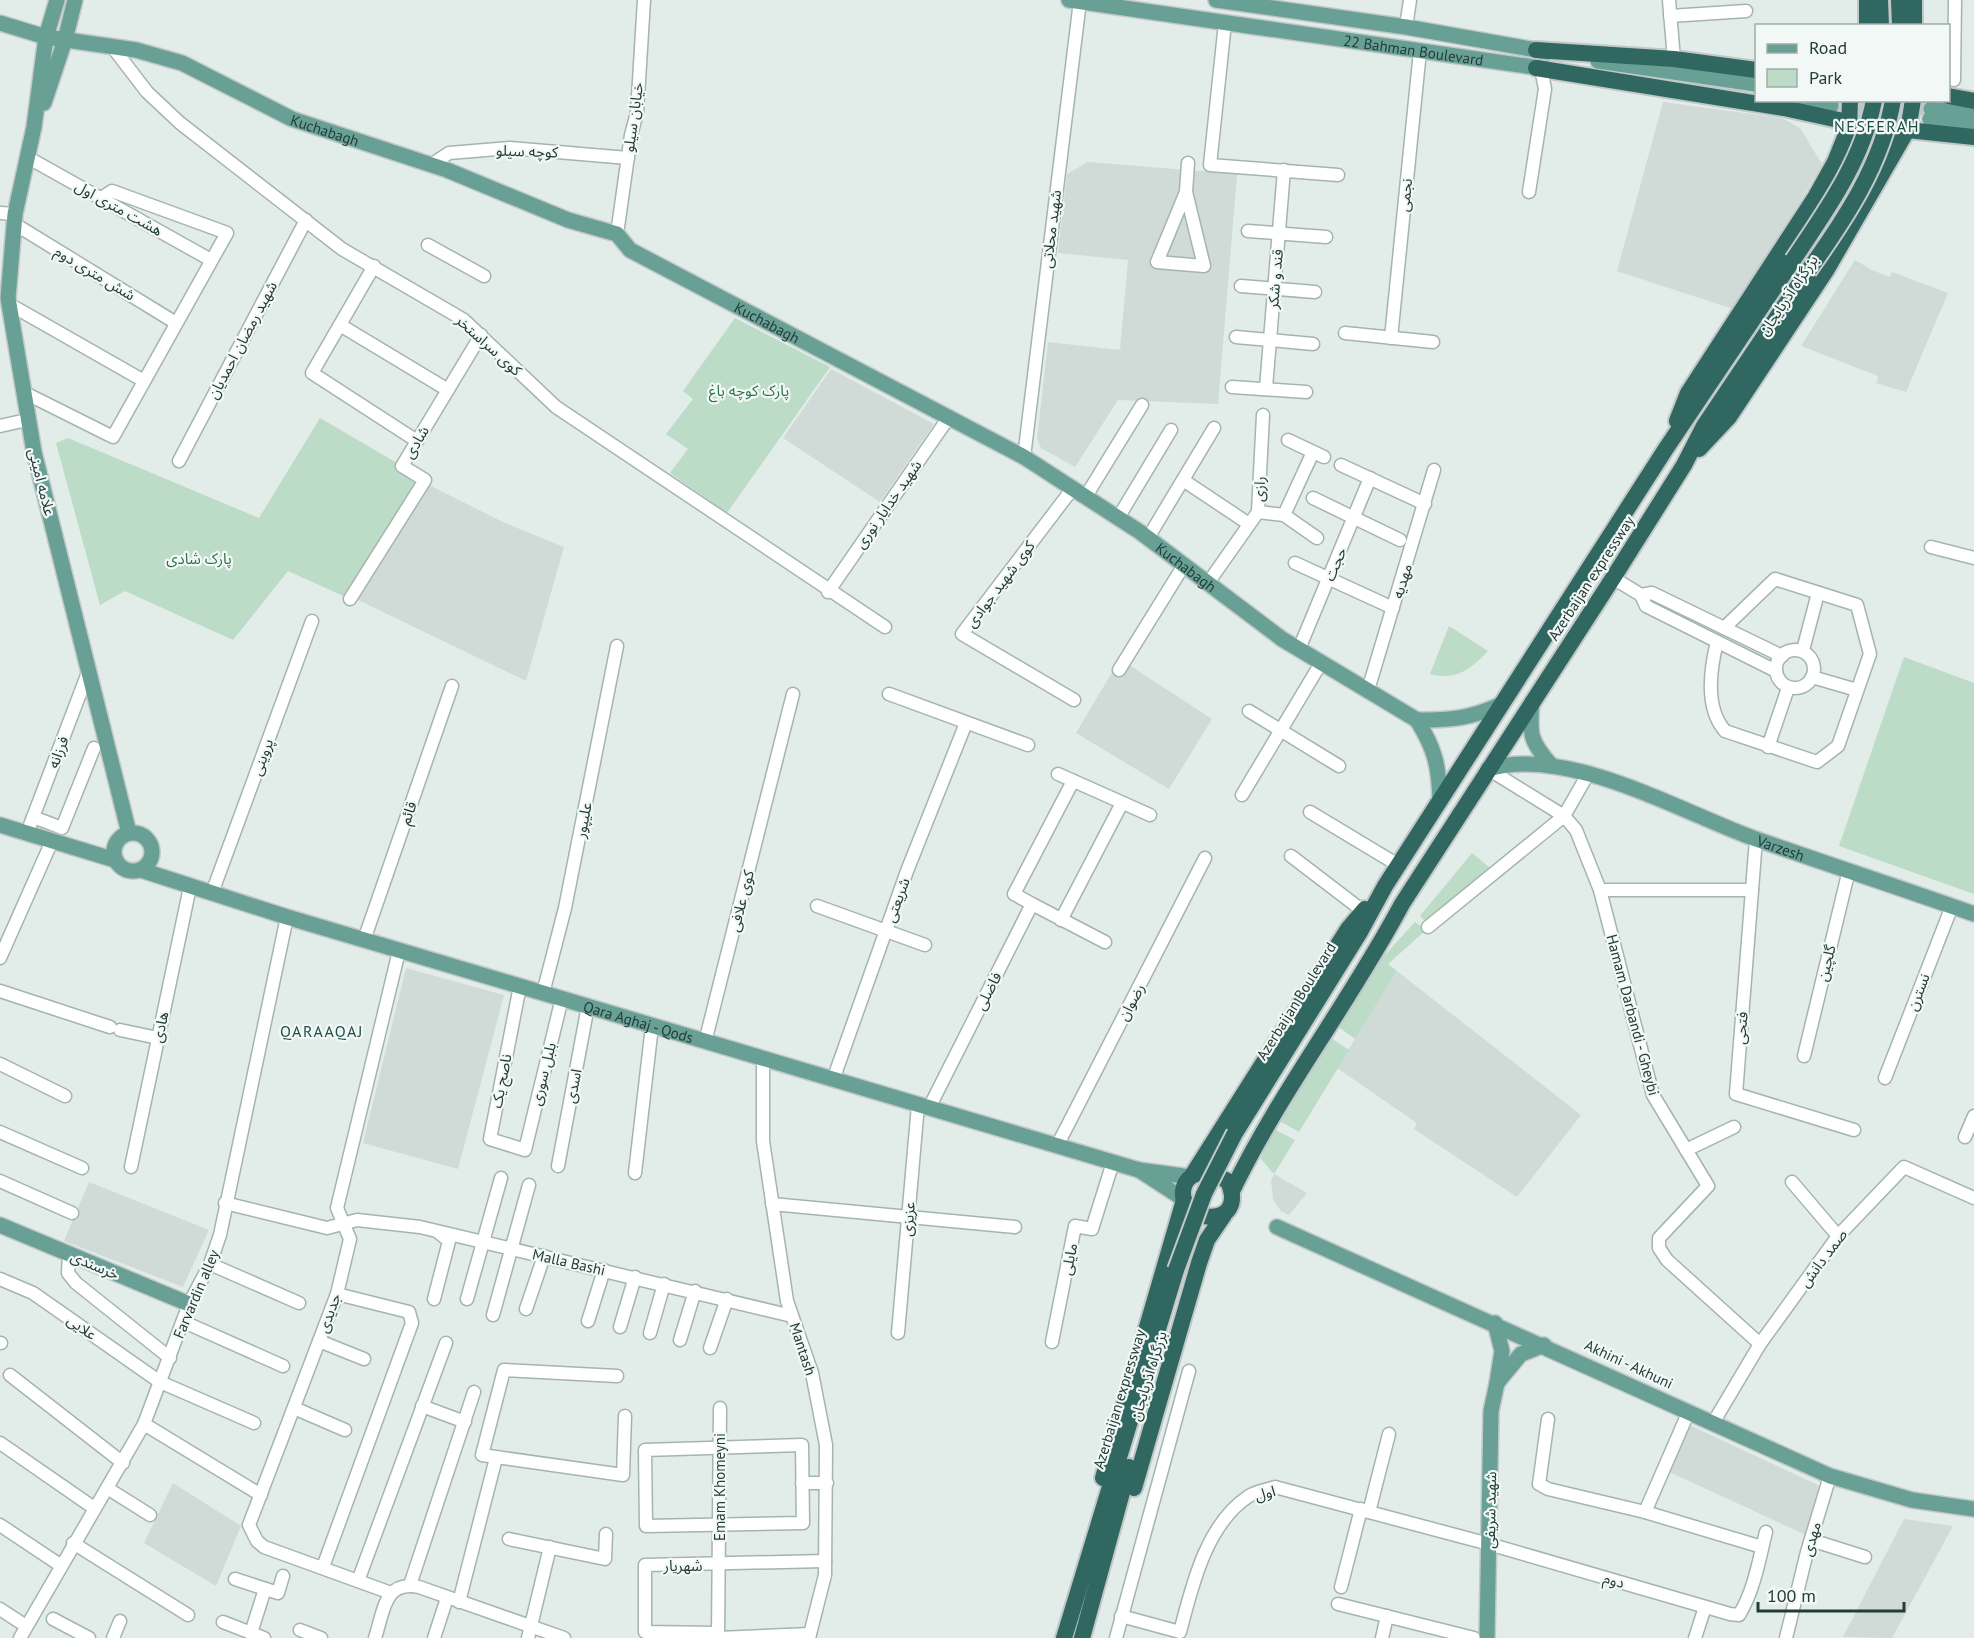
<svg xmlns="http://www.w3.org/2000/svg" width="1974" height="1638" font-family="'PT Sans','Noto Sans Arabic',sans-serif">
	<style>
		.built { fill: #d0dbd7 }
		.green { fill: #bcdcc7 }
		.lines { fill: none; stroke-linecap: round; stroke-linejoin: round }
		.major-tunnel { stroke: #bcc9c5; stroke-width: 15; stroke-dasharray: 15 8; stroke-linecap: butt }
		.minor-casing { stroke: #a5b4af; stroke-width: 15 }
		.major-casing { stroke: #c1c8c7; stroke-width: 18 }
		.highway-casing { stroke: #c1c8c7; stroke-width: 20 }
		.minor { stroke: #fff; stroke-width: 12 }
		.major { stroke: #68a096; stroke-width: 15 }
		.highway { stroke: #306760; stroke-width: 16 }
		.highway-bridge-casing { stroke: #c1c8c7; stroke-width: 20; stroke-linecap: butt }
		.highway-bridge { stroke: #306760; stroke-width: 16 }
		.labels { text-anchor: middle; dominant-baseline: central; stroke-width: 4.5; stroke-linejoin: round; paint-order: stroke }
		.street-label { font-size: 15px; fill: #233c37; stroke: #f2f8f6 }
		.park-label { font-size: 15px; fill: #2e714e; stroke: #f2f8f6 }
		.neighbourhood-label { font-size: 16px; letter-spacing: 1.5px; fill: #1f4d46; stroke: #f2f8f6 }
	</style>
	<rect width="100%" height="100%" fill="#e2ece8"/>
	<g class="built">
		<path d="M1663,102L1782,118L1800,128L1822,164L1736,310L1617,271Z"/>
		<path d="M1088,162L1237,174L1218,404L1118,400L1075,467L1041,448L1037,439L1048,342L1120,350L1128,260L1058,253L1067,174Z"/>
		<path d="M1855,260L1872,270L1890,277L1892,272L1948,293L1906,392L1876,383L1878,376L1801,346Z"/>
		<path d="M831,369L934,424L880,502L783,438Z"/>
		<path d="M423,482L505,523L564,547L526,681L354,598Z"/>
		<path d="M1120,659L1212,719L1169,789L1076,733Z"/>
		<path d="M406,968L504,995L458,1169L363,1143Z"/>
		<path d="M1397,971L1581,1115L1517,1197L1414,1129L1417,1123L1337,1068Z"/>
		<path d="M1274,1174L1307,1193L1289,1215L1281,1211L1273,1200L1271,1180Z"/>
		<path d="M89,1182L209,1230L183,1287L64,1241Z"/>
		<path d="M1687,1424L1820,1486L1806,1535L1667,1471Z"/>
		<path d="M173,1483L241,1526L216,1586L144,1543Z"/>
		<path d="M1904,1519L1953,1526L1892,1638L1843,1637Z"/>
	</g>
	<g class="green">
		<path d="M735,318L830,367L727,513L670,473L688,449L666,434L693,399L683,391Z"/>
		<path d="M320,418L421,477L350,599L288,571L233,640L125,591L100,605L56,443L68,438L259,518Z"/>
		<path d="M1449,626L1488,651C1471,669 1456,681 1430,674Z"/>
		<path d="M1904,657L1974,683V894L1839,846Z"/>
		<path d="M1472,853L1495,872L1429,925L1420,916Z"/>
		<path d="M1415,922L1426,930L1388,964L1397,971L1355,1039L1336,1025L1383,957Z"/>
		<path d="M1331,1038L1349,1050L1299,1132L1278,1120Z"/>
		<path d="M1272,1128L1295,1140L1274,1174L1261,1159Z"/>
	</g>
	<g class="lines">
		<g class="major-tunnel">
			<path d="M1871,100L1931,109"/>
			<path d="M1831,106L1930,119"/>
		</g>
		<defs>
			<g id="minor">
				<path d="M1669,0L1674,59"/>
				<path d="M1670,16L1746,11"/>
				<path d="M1225,23L1210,165L1338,175"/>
				<path d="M1406,27L1410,0"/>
				<path d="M111,45L147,92L180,123L342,249L464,320L556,407L885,627"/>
				<path d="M1954,80L1955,0"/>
				<path d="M27,157L211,260"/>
				<path d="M431,165L449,153L510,148L628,158"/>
				<path d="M1186,192L1204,266L1157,262L1186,192L1188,163"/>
				<path d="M1529,192L1545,89L1541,69"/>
				<path d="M0,213L15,214"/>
				<path d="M13,223L176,323"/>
				<path d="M1248,231L1326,237"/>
				<path d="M617,234L631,135L637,113L644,0"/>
				<path d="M428,245L484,276"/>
				<path d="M374,266L312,373L417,441"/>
				<path d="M1241,286L1315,292"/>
				<path d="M9,304L144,381"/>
				<path d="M340,325L448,390"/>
				<path d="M1345,333L1433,342"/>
				<path d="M1236,337L1313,344"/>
				<path d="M1391,338L1420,51"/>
				<path d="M1232,387L1306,392"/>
				<path d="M1266,388L1284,170"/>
				<path d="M23,392L113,437L227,233L112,191L101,198"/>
				<path d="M0,426L27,420"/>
				<path d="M1288,440L1324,457"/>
				<path d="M1024,457L1080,1"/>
				<path d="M179,461L306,220"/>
				<path d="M1341,465L1425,504"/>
				<path d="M1183,480L1249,524"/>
				<path d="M1073,488L962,634L1074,700"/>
				<path d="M1086,496L1142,405"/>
				<path d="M1313,498L1400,540"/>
				<path d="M1258,512L1284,515L1317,538"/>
				<path d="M1284,515L1313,452"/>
				<path d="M1118,518L1171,430"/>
				<path d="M1148,538L1214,428"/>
				<path d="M1931,547L1974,558"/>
				<path d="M1295,563L1393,608"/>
				<path d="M1613,578L1641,595L1652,593L1782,656"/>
				<path d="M1208,583L1258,512L1263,415"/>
				<path d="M828,592L949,417"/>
				<path d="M1641,595L1646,606L1776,671"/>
				<path d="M350,599L425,480L402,466L481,335"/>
				<path d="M1717,642C1710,670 1705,708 1725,731L1817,762L1838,746L1870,654L1857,605L1775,579L1724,628"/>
				<path d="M1299,649L1370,478"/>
				<path d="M1803,650L1818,593"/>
				<circle cx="1795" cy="669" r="19"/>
				<path d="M1119,670L1184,565"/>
				<path d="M1812,677L1857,690"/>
				<path d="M1368,690L1434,470"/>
				<path d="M889,694L1028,745"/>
				<path d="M1249,711L1339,766"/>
				<path d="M1768,747L1788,688"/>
				<path d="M1488,769L1564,816L1576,830L1600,890L1653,1095L1708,1186L1659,1238V1248L1667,1260L1760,1344"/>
				<path d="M1058,774L1150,815"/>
				<path d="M1242,795L1321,663"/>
				<path d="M1310,812L1398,865"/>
				<path d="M33,817L62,828L94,748"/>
				<path d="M27,833L89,670"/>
				<path d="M1756,839L1736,1094L1854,1130"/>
				<path d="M1291,856L1363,911"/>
				<path d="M1600,890H1752"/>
				<path d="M212,893L312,621"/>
				<path d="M1032,904L1014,894L1073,781"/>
				<path d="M817,906L925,945"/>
				<path d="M1061,920L1122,803"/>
				<path d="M1428,927L1564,816L1588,774"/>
				<path d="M364,940L452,686"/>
				<path d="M0,958L52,841"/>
				<path d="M520,986L490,1139L525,1150L562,998"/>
				<path d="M0,991L110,1027"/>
				<path d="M543,993L565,908L617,646"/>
				<path d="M120,1030L158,1038"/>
				<path d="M705,1042L793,694"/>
				<path d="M1804,1056L1849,870"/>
				<path d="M763,1059V1141L787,1301L812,1373L826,1445L825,1575L809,1638"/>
				<path d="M0,1064L65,1096"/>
				<path d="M1885,1078L1952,906"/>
				<path d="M833,1080L907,871L966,723"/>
				<path d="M929,1108L1032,904L1105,942"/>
				<path d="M0,1132L82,1168"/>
				<path d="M1965,1137L1974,1116"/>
				<path d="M1057,1146L1205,858"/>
				<path d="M1686,1150L1734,1127"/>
				<path d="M558,1166L588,1006"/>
				<path d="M131,1167L190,887"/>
				<path d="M635,1173L652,1026"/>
				<path d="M0,1181L72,1213"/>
				<path d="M1792,1182L1838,1236"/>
				<path d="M225,1203L327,1228L357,1220L420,1227L792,1316"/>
				<path d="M772,1204L1015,1227"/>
				<path d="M69,1254L68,1273L76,1283L170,1358"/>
				<path d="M210,1264L299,1303"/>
				<path d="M0,1279L33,1293L160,1382L254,1423"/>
				<path d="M434,1299L449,1241L438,1232"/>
				<path d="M467,1299L501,1178"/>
				<path d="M526,1309L544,1256"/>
				<path d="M493,1315L529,1185"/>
				<path d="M588,1321L604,1270"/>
				<path d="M184,1322L283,1366"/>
				<path d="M620,1327L635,1277"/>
				<path d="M650,1333L664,1284"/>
				<path d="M898,1333L918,1105"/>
				<path d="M680,1340L695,1291"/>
				<path d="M319,1341L364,1359"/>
				<path d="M1052,1342L1075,1226L1092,1229L1113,1162"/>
				<path d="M0,1343H1"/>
				<path d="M710,1348L727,1299"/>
				<path d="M10,1375L123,1463"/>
				<path d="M617,1376L504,1370L482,1455L623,1475L625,1416"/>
				<path d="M422,1406L465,1422"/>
				<path d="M294,1408L345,1430"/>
				<path d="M1548,1419L1539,1484L1548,1489L1645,1512L1762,1547"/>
				<path d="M1713,1423L1760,1344L1838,1236L1904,1167L1974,1198"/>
				<path d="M144,1424L261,1495"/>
				<path d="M0,1443L94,1508"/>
				<path d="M802,1445L803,1523L646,1526L645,1450Z"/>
				<path d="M802,1483H827"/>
				<path d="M107,1488L150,1515"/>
				<path d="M1369,1512L1389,1434"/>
				<path d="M1645,1512L1689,1411"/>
				<path d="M0,1525L60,1565"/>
				<path d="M509,1539L605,1559L606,1534"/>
				<path d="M1811,1540L1865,1557"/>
				<path d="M73,1543L188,1615"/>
				<path d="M323,1567L412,1323L409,1312L337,1294"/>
				<path d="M235,1579L278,1593L283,1576"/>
				<path d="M358,1581L446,1343"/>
				<path d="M410,1585L474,1392"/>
				<path d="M1341,1587L1361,1509"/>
				<path d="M391,1593L264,1547L257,1541L249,1525L337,1294L350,1239L337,1208L399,951"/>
				<path d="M459,1602L496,1458"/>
				<path d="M1338,1604L1474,1638"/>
				<path d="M0,1609L26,1626"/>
				<path d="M1121,1616L1180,1632C1192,1586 1206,1524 1249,1496C1256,1491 1267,1490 1275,1487L1489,1544L1730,1614L1739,1615C1754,1591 1759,1560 1766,1532"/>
				<path d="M53,1619L89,1638"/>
				<path d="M223,1622L264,1638"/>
				<path d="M300,1630L321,1638"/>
				<path d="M251,1633L265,1589"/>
				<path d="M718,1633L645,1632V1565L825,1561"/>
				<path d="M20,1638L144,1424L189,1304L210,1264L220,1235L287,917"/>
				<path d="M113,1638L120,1621"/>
				<path d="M375,1638C384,1611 384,1580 419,1587L564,1638"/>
				<path d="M434,1638L447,1598"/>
				<path d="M528,1638L550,1547"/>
				<path d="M718,1638L720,1408"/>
				<path d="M719,1638L810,1634"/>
				<path d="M1116,1638L1189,1371"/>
				<path d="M1382,1638L1387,1616"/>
				<path d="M1695,1638L1705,1607"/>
				<path d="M1786,1638L1807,1552L1830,1476"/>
			</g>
			<g id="major">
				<path d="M57,0L46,37L34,127L15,214L8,298L34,452L129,833"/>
				<path id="s1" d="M1069,0L1547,69"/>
				<path d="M1216,0L1406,27L1548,52"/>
				<path id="s2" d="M0,23L46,37L136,50L182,63L292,119L447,170L568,220L617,234L630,250L1024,457L1140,532L1282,639L1417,720"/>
				<path d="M1598,61L1756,84"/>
				<path d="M1791,100L1831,106"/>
				<path d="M44,103L65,40L75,0"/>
				<path d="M1931,109L1974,115"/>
				<path d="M1930,119L1974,126"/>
				<path d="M1532,702C1529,734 1530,742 1552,766"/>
				<path id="s3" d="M1488,769C1566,745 1679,811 1753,838C1827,864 1901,888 1974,914"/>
				<path d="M1440,801C1439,766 1435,749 1417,720C1452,720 1469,719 1502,704"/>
				<path d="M0,825L115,860"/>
				<circle cx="133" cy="852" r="19"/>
				<path id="s4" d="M141,870L287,917L1139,1170"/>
				<path d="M1182,1198L1139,1170L1191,1177"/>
				<path d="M0,1225L189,1304"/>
				<path d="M1277,1227L1830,1476L1912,1500L1974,1509"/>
				<path d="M1495,1323L1502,1351L1497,1383L1521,1354L1544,1345"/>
				<path d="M1487,1638L1491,1411L1497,1383"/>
			</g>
			<g id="highway">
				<path d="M1867,0V26"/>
				<path d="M1880,0L1881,26"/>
				<path d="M1899,0L1900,26"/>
				<path d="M1914,0V26"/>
				<path d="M1536,50L1674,59L1756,70"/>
				<path d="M1536,68L1784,108L1848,122"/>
				<path d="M1948,96L1974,101"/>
				<path d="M1908,130L1974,137"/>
				<path d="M1849,131L1850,100"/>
				<path d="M1899,141L1908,130L1913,100"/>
				<path d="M1677,421L1688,393L1816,196L1835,162L1849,127"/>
				<path d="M1699,449L1729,417L1827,269L1905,134"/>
				<path d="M1235,1133L1360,932L1385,886L1665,450L1793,260"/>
				<path d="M1206,1171L1228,1181C1249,1230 1180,1224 1183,1191C1185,1177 1194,1174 1206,1171Z"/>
				<path d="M1193,1174L1348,929L1365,909"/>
				<path d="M1232,1191C1281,1090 1350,1002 1402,904L1613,578L1684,465L1704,426L1808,271"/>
				<path d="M1103,1478L1184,1200"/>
				<path d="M1134,1488L1199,1263L1207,1240L1224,1215"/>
				<path d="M1064,1638L1176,1270"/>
				<path d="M1082,1638L1129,1467"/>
			</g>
		</defs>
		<use href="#minor" class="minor-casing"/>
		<use href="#major" class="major-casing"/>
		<use href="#highway" class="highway-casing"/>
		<use href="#minor" class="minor"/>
		<use href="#major" class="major"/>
		<use href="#highway" class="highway"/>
		<defs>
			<g id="highway-bridge">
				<path d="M1793,260C1826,211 1863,160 1874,100"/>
				<path d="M1808,271C1845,219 1882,164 1893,100"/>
				<path d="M1176,1270L1204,1194L1235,1133"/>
			</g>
		</defs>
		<use href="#highway-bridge" class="highway-bridge-casing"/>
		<use href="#highway-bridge" class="highway-bridge"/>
	</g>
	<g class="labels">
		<g class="street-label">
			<text stroke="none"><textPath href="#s1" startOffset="348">22 Bahman Boulevard</textPath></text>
			<text transform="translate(633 117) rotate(-82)">خیابان سیلو</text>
			<text stroke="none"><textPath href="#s2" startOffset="345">Kuchabagh</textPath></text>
			<text transform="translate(527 151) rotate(2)">کوچه سیلو</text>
			<text transform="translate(1405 195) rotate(-84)">نجمی</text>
			<text transform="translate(119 208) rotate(29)">هشت متری اول</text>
			<text transform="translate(1051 229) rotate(-83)">شهید محلاتی</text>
			<text transform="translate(95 273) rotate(31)">شش متری دوم</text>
			<text transform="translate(1275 279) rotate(-85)">قند و شکر</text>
			<text transform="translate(1788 295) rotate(-56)">بزرگراه آذربایجان</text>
			<text stroke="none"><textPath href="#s2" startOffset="831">Kuchabagh</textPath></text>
			<text transform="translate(242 340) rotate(-62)">شهید رمضان احمدیان</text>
			<text transform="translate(489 345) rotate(42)">کوی سراستخر</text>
			<text transform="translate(416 442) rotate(-59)">شادی</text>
			<text transform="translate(42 482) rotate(76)">علامه امینی</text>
			<text transform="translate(1259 489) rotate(-87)">رازی</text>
			<text transform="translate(888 504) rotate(-55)">شهید خدایار نوری</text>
			<text transform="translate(1335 564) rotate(-67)">حجت</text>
			<text stroke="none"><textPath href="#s2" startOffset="1317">Kuchabagh</textPath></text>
			<text transform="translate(1591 578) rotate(-57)">Azerbaijan expressway</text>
			<text transform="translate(1402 581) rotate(-73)">مهدیه</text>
			<text transform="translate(1000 584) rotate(-53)">کوی شهید جوادی</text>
			<text transform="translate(58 752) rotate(-69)">فرزانه</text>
			<text transform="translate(262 757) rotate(-70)">پروینی</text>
			<text transform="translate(408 813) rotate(-71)">قائم</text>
			<text transform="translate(583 820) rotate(-79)">علیپور</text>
			<text stroke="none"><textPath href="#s3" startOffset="308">Varzesh</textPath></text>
			<text transform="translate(897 900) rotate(-70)">شریعتی</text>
			<text transform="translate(741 901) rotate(-76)">کوی علافی</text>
			<text transform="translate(1826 963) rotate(-76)">گلچین</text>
			<text transform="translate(988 991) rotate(-63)">فاضلی</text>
			<text transform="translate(1918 992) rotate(-69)">نسترن</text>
			<text transform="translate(1296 1001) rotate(-58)">Azerbaijan Boulevard</text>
			<text transform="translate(1131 1002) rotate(-62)">رضوان</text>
			<text transform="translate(1633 1015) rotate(75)">Hamam Darbandi - Gheybi</text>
			<text stroke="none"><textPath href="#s4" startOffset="520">Qara Aghaj - Qods</textPath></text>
			<text transform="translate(160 1027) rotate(-78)">هادی</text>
			<text transform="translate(1741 1028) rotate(-86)">فتحی</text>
			<text transform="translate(543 1074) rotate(-76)">بلبل سوری</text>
			<text transform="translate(501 1081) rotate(-79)">ناصح یک</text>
			<text transform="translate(573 1086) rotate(-79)">اسدی</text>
			<text transform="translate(908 1219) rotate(-85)">عزیزی</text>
			<text transform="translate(1823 1258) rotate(-53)">صمد دانش</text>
			<text transform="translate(1069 1259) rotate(-79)">مایلی</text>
			<text transform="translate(569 1262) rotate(13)">Malla Bashi</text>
			<text transform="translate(95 1265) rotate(23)">خرسندی</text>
			<text transform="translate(196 1294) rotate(-67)">Farvardin alley</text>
			<text transform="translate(329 1313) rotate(-70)">جدیدی</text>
			<text transform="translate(82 1327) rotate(35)">علایی</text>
			<text transform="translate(803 1349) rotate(72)">Mantash</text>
			<text transform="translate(1629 1364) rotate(25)">Akhini - Akhuni</text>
			<text transform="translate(1148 1376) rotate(-73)">بزرگراه آذربایجان</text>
			<text transform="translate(1119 1399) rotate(-73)">Azerbaijan expressway</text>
			<text transform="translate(719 1487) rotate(-90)">Emam Khomeyni</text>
			<text transform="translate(1265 1493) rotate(-15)">اول</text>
			<text transform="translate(1490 1510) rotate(-89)">شهید شریفی</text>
			<text transform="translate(1811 1539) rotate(-74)">مهدی</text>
			<text x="683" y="1565">شهریار</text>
			<text transform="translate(1614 1580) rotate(16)">دوم</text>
		</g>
		<g class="park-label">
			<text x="749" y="390">پارک کوچه باغ</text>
			<text x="199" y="558">پارک شادی</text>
		</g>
		<g class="neighbourhood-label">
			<text x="1877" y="126">NESFERAH</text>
			<text x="322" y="1031">QARAAQAJ</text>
		</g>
	</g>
	<rect x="1755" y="24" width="195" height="78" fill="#f2f8f6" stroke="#9fadaa" stroke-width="1.5"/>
	<rect x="1767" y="44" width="30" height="9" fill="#68a096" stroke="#9fadaa" stroke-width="1.5"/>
	<text x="1809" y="54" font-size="18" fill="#233c37">Road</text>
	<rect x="1767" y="69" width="30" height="18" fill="#bcdcc7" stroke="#9fadaa" stroke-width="1.5"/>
	<text x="1809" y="84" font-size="18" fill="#233c37">Park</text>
	<path d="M1758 1602v9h146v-9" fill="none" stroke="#233c37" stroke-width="3"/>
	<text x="1767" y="1602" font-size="18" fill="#233c37" stroke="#f2f8f6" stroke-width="4.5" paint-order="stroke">100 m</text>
</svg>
